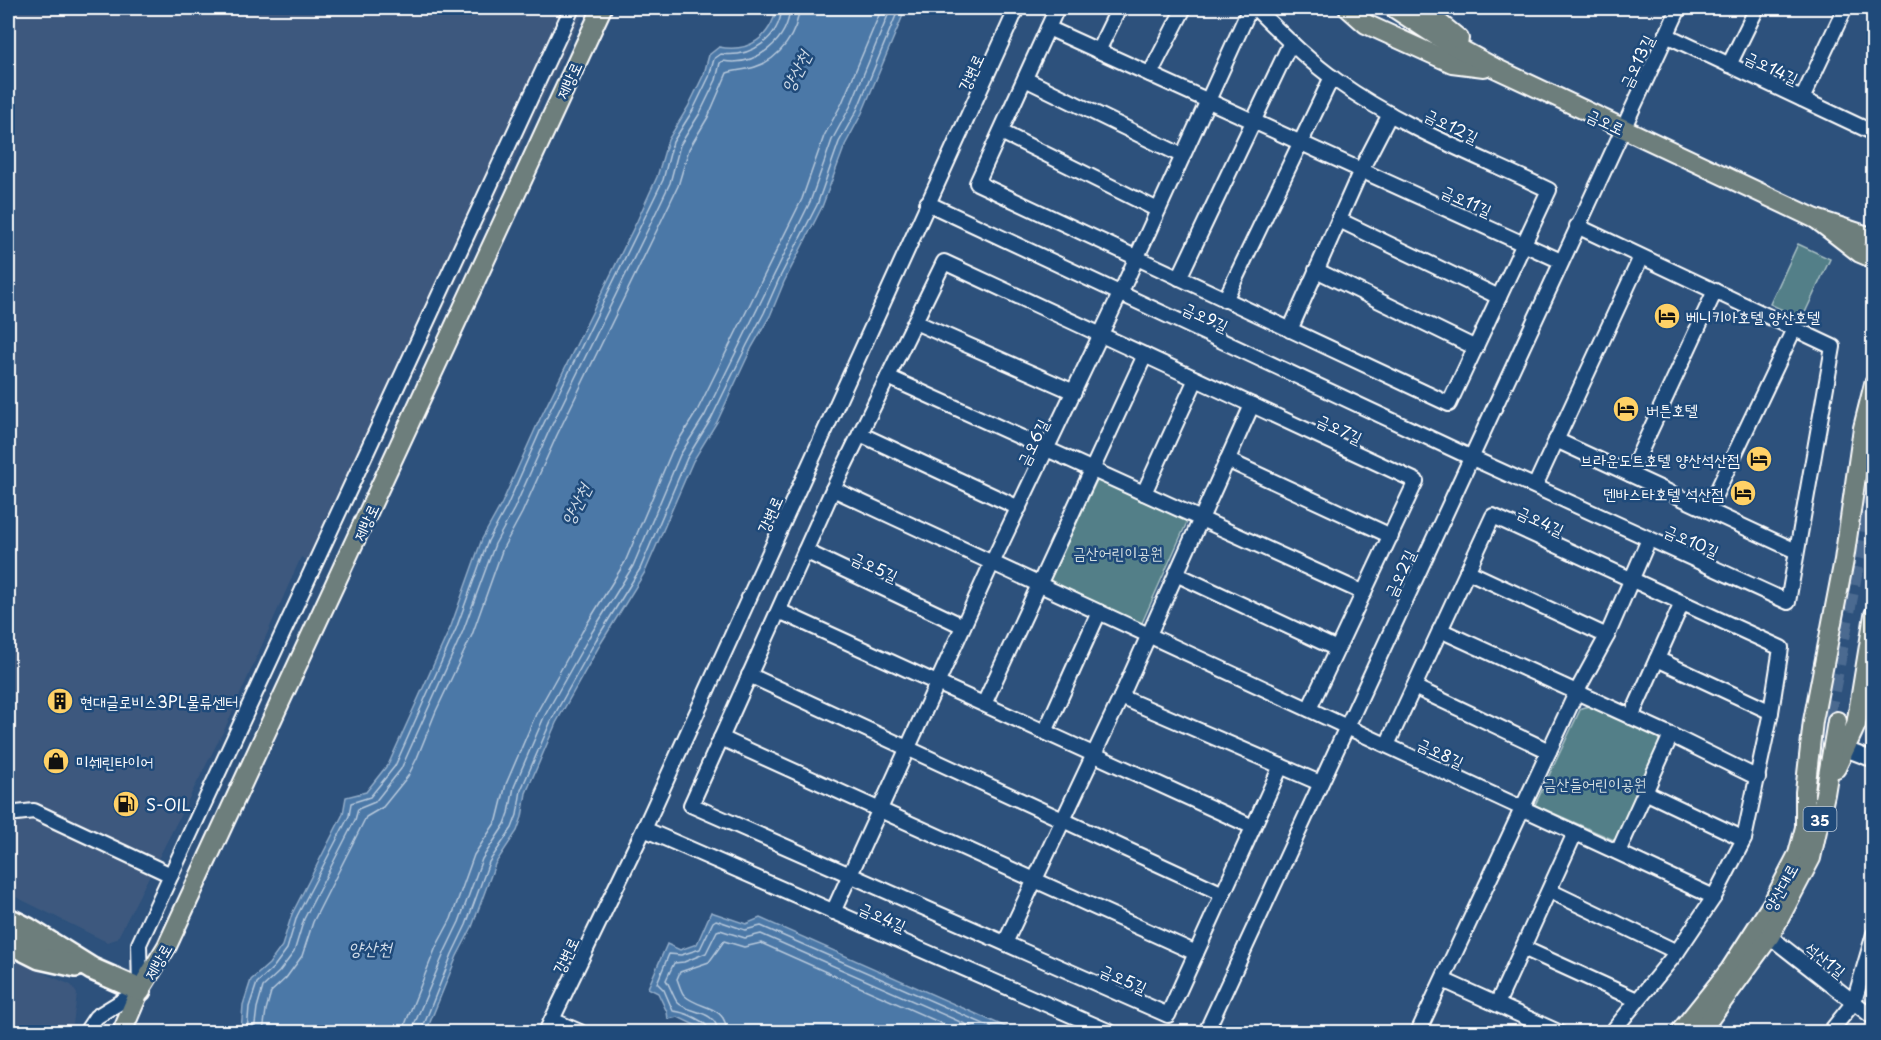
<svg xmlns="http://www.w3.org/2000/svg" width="1881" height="1040" font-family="'Playpen Sans','Poor Story',sans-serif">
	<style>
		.built { fill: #3d597e }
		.green { fill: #527f88; stroke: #a8bfc4; stroke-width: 1.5 }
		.water { fill: #4c78a7; stroke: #94aeca; stroke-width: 1.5 }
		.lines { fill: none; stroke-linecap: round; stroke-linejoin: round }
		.shore { stroke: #b7c9dc; stroke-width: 1.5 }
		.major-tunnel { stroke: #4c6b90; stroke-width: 18; stroke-dasharray: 18 9; stroke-linecap: butt }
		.minor-casing { stroke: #fff; stroke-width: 18 }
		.major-casing { stroke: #fff; stroke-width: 22 }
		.highway-casing { stroke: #fff; stroke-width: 26 }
		.minor { stroke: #1f4a7a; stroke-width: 14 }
		.major { stroke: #6d7e7c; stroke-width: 18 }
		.highway { stroke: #6d7e7c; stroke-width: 21 }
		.labels { text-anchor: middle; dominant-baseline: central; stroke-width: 5; stroke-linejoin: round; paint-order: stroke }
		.shield { fill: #1f4a7a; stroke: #bcc9d7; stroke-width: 1.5 }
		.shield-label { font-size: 15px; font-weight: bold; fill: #fff }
		.street-label { font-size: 16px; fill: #fff; stroke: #1f4a7a }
		.poi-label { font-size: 16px; fill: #fff; stroke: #1f4a7a; text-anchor: start }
		.park-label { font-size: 16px; fill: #d4dfe1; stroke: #1f4a7a }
		.water-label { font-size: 18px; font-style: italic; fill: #d2dde9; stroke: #1f4a7a }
	</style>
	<rect width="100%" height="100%" fill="#2d517c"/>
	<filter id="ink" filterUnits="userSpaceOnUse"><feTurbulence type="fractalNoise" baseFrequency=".0167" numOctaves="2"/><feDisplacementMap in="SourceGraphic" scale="12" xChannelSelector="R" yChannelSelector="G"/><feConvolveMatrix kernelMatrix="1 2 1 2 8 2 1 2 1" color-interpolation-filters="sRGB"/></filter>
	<g filter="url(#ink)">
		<g class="built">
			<path d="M8,8H586L322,568L301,557L226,726L117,939L107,942L8,893Z"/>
			<path d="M8,958L71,985L77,994L73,1024L67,1032H8Z"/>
		</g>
		<g class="green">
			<path d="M1798,244L1830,259L1802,319L1770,304Z"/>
			<path d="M1097,480L1188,520L1141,625L1049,582Z"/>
			<path d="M1589,706L1658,736L1660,745L1616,841L1535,805L1581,708Z"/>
		</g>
		<g class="water">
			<path d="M777,8H906L862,113L845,145L822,207L784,282L770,316L752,347L717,422L693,461L645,572L601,643L556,723L526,793L522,817L517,831L495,864L472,927L457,956L426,1032H241L243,1005L251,980L269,964L282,946L292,914L343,814L346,797L366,792L389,763L451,626L482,539L502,503L537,425L637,221L657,177L668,140L688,107L704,74L709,55L719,47C750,53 770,37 777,8Z"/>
			<path d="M711,912L746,924L760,918L1017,1032H709L678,1017L668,1019L667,1012L658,993L648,988L667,944L680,950L697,944Z"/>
		</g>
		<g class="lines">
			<g class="shore">
				<path d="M247,1032L249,1007L257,983L273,968L287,949L297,916L349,816L351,803L370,797L395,766L456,629L488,541L507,506L542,427L642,223L663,180L673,142L693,110L709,77L714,59L721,54C751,58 779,39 782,8"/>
				<path d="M254,1032L257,1008L263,987L279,972L294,952L304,919L355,820L358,809L375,802L401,769L463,631L495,544L514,509L549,431L649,227L670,183L680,145L700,113L716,80L720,63L723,61C756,67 788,41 790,8"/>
				<path d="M263,1032L266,1010L271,992L286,978L302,956L313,922L366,817L383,807L408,776L417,758L436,711L472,635L503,548L522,513L557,435L657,230L678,186L689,149L708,117L727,73C735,70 746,70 755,67C780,59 798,33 799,8"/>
				<path d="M404,1032L406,1022L436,947L451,919L474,855L497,820L506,784L536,714L582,632L625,562L672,451L697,411L802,199L824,136L842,103L882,8"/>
				<path d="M413,1032L414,1025L445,951L459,922L482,859L505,824L509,813L514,787L544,717L589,637L633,566L680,455L705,415L810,202L832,140L850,107L891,8"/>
				<path d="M421,1032L452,954L466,925L489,862L512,828L517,815L521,790L551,721L596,640L640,569L687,458L711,419L747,345L764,313L779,279L817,205L839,142L857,110L899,8"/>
				<path d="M710,1032C708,1021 684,1012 673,1011L664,990L657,983L669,954L681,955L700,949L713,922L716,920L745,930L761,926L1002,1032"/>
				<path d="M718,1032C716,1009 688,1014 677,1002C673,996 670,986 666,980L674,963L684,962L706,953L717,931L720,930L745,938L761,934L983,1032"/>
				<path d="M727,1032C725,1004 701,1010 685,996C681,993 679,983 677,979L680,972L709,962L724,941L744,947L761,943L961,1032"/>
			</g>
			<path class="major-tunnel" d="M1826,717L1874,465"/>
			<defs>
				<g id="minor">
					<path d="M1057,8L977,183L1449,404L1549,190C1478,156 1401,127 1337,81C1307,60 1281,33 1255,8"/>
					<path d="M1048,28L1561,261"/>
					<path d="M1666,35L1874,133"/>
					<path d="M1098,51L1119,8"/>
					<path d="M1729,65L1757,8"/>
					<path d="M1150,74L1184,8"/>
					<path d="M1025,79L1183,156"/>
					<path d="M1802,99L1845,8"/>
					<path d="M1001,132L1158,210"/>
					<path d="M927,203L1470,457L1788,602L1833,347L1577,226"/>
					<path d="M1339,220L1499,297"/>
					<path d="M1316,270L1476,348"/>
					<path d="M1179,278L1291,42"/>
					<path d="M1225,300L1332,77"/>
					<path d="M915,322L1074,392"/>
					<path d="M1290,330L1361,170L1390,114"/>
					<path d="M888,377L1364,593"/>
					<path d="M860,434L1019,508"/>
					<path d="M1556,440L1796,551"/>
					<path d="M1227,460L1391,536"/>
					<path d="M1630,474L1715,291"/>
					<path d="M1535,486L1641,257"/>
					<path d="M833,489L1714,897"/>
					<path d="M1144,493L1196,379"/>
					<path d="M1708,510L1794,329"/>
					<path d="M805,551L963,626"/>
					<path d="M1467,571L1607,636"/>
					<path d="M1176,574L1337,649"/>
					<path d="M779,611L1253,827"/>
					<path d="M1440,630L1671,735L1758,778"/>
					<path d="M1657,659L1771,712"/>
					<path d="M749,675L1223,894"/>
					<path d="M1414,687L1549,751"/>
					<path d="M1121,697L1320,783"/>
					<path d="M984,704L1145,355"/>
					<path d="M1631,717L1682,603"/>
					<path d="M1045,732L1099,612"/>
					<path d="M721,738L1196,953"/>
					<path d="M1387,745L1493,516L1781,648L1771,712L1744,839L1714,897L1677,952L1612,1032"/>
					<path d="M1845,749L1874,760"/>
					<path d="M1281,766L1168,1015L691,805L833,489L944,262L1416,481L1309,709"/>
					<path d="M1645,792L1744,839"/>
					<path d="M8,814L34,811L171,875"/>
					<path d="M644,829L1110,1032"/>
					<path d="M1618,852L1671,735"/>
					<path d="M1550,891L1677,952"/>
					<path d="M833,912L992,563L1120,294L1250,8"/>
					<path d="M1764,932L1874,1018"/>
					<path d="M1005,943L1121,697L1252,405"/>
					<path d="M1523,948L1637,1000"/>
					<path d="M1443,980L1558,1032"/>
					<path d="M1497,1004L1575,833"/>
					<path d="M552,1020L580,1032"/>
					<path d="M86,1032L96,1017L140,990L139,944L572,8"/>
					<path d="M546,1032L644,829L1017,8"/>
					<path d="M1206,1032L1679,8"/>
					<path d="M1418,1032L1577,691L1607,636L1649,539"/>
					<path d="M1830,1032L1854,1002L1874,934"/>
				</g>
				<g id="major">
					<path d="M1348,8L1366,24L1452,63L1484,67"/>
					<path d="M1394,8L1438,37L1495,68L1816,219"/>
					<path d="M1421,8L1459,39"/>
					<path d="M1874,238L1816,219L1860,253L1874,259"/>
					<path d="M1836,768L1856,725L1874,615"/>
					<path d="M1805,827V792L1813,721L1844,560L1863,428L1874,384"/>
					<path d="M122,1032L140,990L167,946L602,8"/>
					<path d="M1680,1032L1729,971L1772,904L1798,854L1808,816"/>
					<path d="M1700,1032L1770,936L1811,858L1825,794L1837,721"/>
				</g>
				<g id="highway">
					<path d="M8,919L28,929L92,969L140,990"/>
					<path d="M8,942L40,958L76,966"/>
				</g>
			</defs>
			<use href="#minor" class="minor-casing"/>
			<use href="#major" class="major-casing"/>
			<use href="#highway" class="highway-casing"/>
			<use href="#minor" class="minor"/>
			<use href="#major" class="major"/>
			<use href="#highway" class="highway"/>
		</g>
	</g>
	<defs>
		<symbol id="hotel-disc" viewBox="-11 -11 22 22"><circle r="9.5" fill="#ffd166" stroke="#1f4a7a"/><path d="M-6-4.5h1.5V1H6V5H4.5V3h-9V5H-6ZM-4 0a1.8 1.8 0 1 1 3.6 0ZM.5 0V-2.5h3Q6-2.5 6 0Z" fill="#111"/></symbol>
		<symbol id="building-disc" viewBox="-11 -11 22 22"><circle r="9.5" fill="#ffd166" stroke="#1f4a7a"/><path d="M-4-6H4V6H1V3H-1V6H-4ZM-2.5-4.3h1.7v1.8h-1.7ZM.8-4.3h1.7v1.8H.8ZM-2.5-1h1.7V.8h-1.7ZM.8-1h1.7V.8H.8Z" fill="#111"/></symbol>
		<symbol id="shop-disc" viewBox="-11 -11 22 22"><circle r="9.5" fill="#ffd166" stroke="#1f4a7a"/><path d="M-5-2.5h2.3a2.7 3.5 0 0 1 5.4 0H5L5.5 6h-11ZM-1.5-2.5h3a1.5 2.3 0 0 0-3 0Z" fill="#111"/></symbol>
		<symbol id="fuel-disc" viewBox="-11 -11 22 22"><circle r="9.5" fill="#ffd166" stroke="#1f4a7a"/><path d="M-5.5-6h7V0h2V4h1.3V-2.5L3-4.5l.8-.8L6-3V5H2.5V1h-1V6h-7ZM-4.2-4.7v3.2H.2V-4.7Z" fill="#111"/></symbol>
	</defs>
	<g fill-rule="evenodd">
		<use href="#hotel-disc" x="1652" y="301" width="30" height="30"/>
		<use href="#hotel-disc" x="1611" y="394" width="30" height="30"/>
		<use href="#hotel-disc" x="1744" y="444" width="30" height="30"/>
		<use href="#hotel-disc" x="1728" y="478" width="30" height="30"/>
		<use href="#building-disc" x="45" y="686" width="30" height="30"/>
		<use href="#shop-disc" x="41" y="746" width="30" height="30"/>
		<use href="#fuel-disc" x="111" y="789" width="30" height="30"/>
	</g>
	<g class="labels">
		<rect class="shield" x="1803.5" y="807" width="33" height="24" rx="4.5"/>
		<g class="shield-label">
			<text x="1820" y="819">35</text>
		</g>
		<g class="street-label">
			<text transform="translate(1636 61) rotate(-64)">금오13길</text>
			<text transform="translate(1772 67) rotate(25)">금오14길</text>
			<text transform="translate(970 72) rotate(-65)">강변로</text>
			<text transform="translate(568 80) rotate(-65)">제방로</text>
			<text transform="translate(1606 121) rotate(25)">금오로</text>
			<text transform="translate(1452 125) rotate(26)">금오12길</text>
			<text transform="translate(1467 200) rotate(24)">금오11길</text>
			<text transform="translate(1206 316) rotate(25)">금오9길</text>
			<text transform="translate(1340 428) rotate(25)">금오7길</text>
			<text transform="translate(1032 442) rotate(-64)">금오6길</text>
			<text transform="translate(769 514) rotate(-66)">강변로</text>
			<text transform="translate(1541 520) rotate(25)">금오4길</text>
			<text transform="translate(365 522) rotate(-65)">제방로</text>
			<text transform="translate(1692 540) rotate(24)">금오10길</text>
			<text transform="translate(875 566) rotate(25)">금오5길</text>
			<text transform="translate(1399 573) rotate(-65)">금오2길</text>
			<text transform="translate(1441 752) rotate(25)">금오8길</text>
			<text transform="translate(1780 887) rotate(-61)">양산대로</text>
			<text transform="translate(883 916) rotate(24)">금오4길</text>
			<text transform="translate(565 955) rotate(-64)">강변로</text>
			<text transform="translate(1826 959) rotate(38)">석산1길</text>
			<text transform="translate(157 961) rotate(-60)">제방로</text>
			<text transform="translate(1124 978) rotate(24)">금오5길</text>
		</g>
		<g class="poi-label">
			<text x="1686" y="316">베니키아호텔 양산호텔</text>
			<text x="1646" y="409">버튼호텔</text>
			<text x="1740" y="459" text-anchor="end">브라운도트호텔 양산석산점</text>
			<text x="1724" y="493" text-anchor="end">덴바스타호텔 석산점</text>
			<text x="80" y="701">현대글로비스3PL물류센터</text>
			<text x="76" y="761">미쉐린타이어</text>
			<text x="146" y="804">S-OIL</text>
		</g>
		<g class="park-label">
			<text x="1118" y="552">금산어린이공원</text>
			<text x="1595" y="783">금산들어린이공원</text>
		</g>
		<g class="water-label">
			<text transform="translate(795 71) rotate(-63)">양산천</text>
			<text transform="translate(575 504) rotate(-63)">양산천</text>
			<text x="370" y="947">양산천</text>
		</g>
	</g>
	<rect width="1881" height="1040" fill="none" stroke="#1f4a7a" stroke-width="30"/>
	<rect x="15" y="15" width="1851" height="1010" fill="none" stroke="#fff" stroke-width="2" filter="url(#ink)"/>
</svg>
